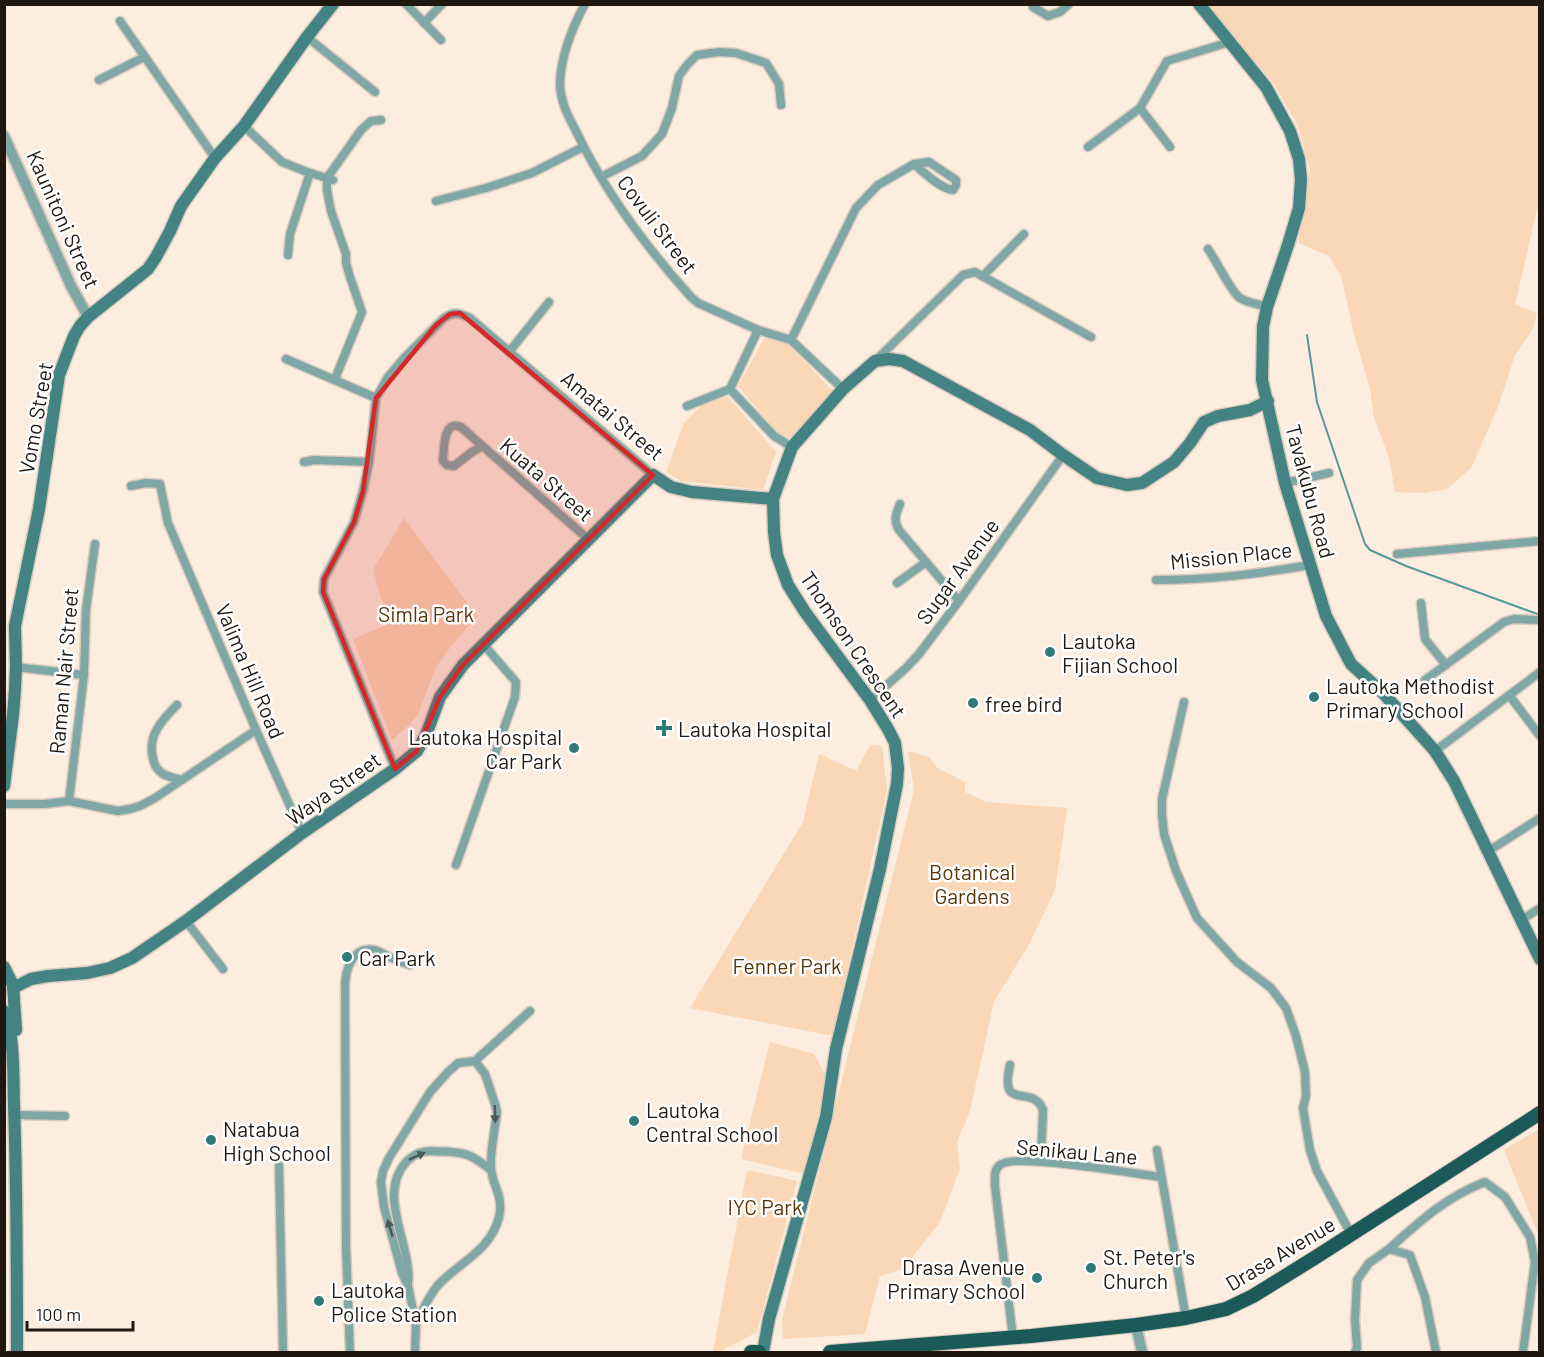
<svg xmlns="http://www.w3.org/2000/svg" width="1544" height="1357" font-family="Barlow,sans-serif">
	<style>
		.green { fill: #f9d7b7 }
		.lines { fill: none; stroke-linecap: round; stroke-linejoin: round }
		.stream { stroke: #549b98; stroke-width: 2 }
		.minor-casing { stroke: #d9cbbe; stroke-width: 11 }
		.tertiary-casing { stroke: #d9cbbe; stroke-width: 14 }
		.secondary-casing { stroke: #d9cbbe; stroke-width: 15 }
		.trunk-casing { stroke: #d9cbbe; stroke-width: 16 }
		.minor { stroke: #7fa7a6; stroke-width: 8 }
		.tertiary { stroke: #7fa7a6; stroke-width: 10 }
		.secondary { stroke: #438383; stroke-width: 12 }
		.trunk { stroke: #1c5a5a; stroke-width: 14 }
		.oneway { fill: #4b5854 }
		.marked { fill: #d62828; fill-opacity: 0.2; stroke: #d62828; stroke-width: 4.5; stroke-linejoin: round }
		.poi-dot { fill: #307a79; stroke: #fff; stroke-width: 2 }
		.labels { text-anchor: middle; dominant-baseline: central; stroke-width: 5; stroke-linejoin: round; paint-order: stroke }
		.street-label { font-size: 21px; fill: #201810; stroke: #fff }
		.park-label { font-size: 21px; fill: #593508; stroke: #fff }
		.poi-label { font-size: 21px; fill: #201810; stroke: #fff; text-anchor: start }
	</style>
	<rect width="100%" height="100%" fill="#fceddf"/>
	<g class="green">
		<path d="M1205,5H1539V201L1515,305L1537,313L1533,329L1515,355L1498,407L1471,468L1447,489L1424,493L1395,492L1389,457L1374,418L1370,388L1355,338L1341,276L1329,256L1298,243L1310,169L1298,126L1273,82Z"/>
		<path d="M765,337L789,344L841,400L797,442L777,432L738,386Z"/>
		<path d="M728,397L776,452L763,490L681,481L666,472L684,423L704,403Z"/>
		<path d="M404,518L477,616L452,645L436,667L418,714L411,723L392,740L353,639L389,624L373,570Z"/>
		<path d="M870,745L882,746L887,790L833,1036L690,1008L803,822L819,754L856,771Z"/>
		<path d="M908,751L929,757L937,768L965,782V792L986,802L1067,808L1055,890L1027,948L994,1001L970,1111L957,1142L960,1168L940,1222L903,1269L880,1276L865,1334L783,1339L782,1320L914,790Z"/>
		<path d="M770,1042L814,1054L825,1074L820,1115L805,1174L741,1159Z"/>
		<path d="M1539,1129V1236L1504,1150Z"/>
		<path d="M747,1170L797,1181L757,1332L719,1352H713Z"/>
	</g>
	<g class="lines">
		<path class="stream" d="M1307,335L1317,402L1365,544L1370,550L1406,566L1540,615"/>
		<defs>
			<g id="minor">
				<path d="M406,4L441,40"/>
				<path d="M585,4C572,28 561,56 560,83C560,101 568,116 576,131C605,192 646,247 691,297L698,303L758,330L791,340L843,389"/>
				<path d="M1033,7L1048,16L1060,12L1069,4"/>
				<path d="M120,21L215,158"/>
				<path d="M424,23L442,4"/>
				<path d="M307,37L375,92"/>
				<path d="M99,80L144,57"/>
				<path d="M1140,108L1170,147"/>
				<path d="M244,126L282,162L310,173L333,180"/>
				<path d="M1088,147L1140,108L1167,61L1230,42"/>
				<path d="M601,177L642,156L662,134L672,108L679,76L687,65L697,55L719,52L736,53L766,63L779,84L781,105"/>
				<path d="M436,201L486,188L532,173L583,147"/>
				<path d="M1208,249C1216,260 1231,292 1240,298C1247,303 1259,304 1267,307"/>
				<path d="M288,255L290,234L310,173"/>
				<path d="M983,276L1024,234"/>
				<path d="M791,340L856,208L878,185L914,164L929,162L956,180V185L953,190C941,189 923,172 914,164"/>
				<path d="M509,352L549,302"/>
				<path d="M286,359L376,398"/>
				<path d="M875,361L963,275L975,272L1091,337"/>
				<path d="M335,379L362,312L350,277L346,263V254L331,211L327,190V178L361,130L371,121L381,120"/>
				<path d="M730,389L774,436L792,447"/>
				<path d="M730,389L758,330"/>
				<path d="M687,406L730,389"/>
				<path d="M482,446L472,452L454,466L447,465L443,461C444,449 443,419 461,427L588,539"/>
				<path d="M304,462L314,460L369,462"/>
				<path d="M1285,483L1329,473"/>
				<path d="M131,486L146,483L160,484L168,523L256,730L302,833"/>
				<path d="M900,504C896,514 893,520 899,530L959,601"/>
				<path d="M1397,554L1540,541"/>
				<path d="M1156,580C1210,580 1257,574 1310,565"/>
				<path d="M897,583L926,562"/>
				<path d="M1421,603L1425,639L1446,665"/>
				<path d="M16,667L84,675"/>
				<path d="M1425,680L1504,622L1514,619L1540,620"/>
				<path d="M1509,695L1540,736"/>
				<path d="M870,700L906,668L919,654L959,601L1063,455"/>
				<path d="M1184,702L1162,799V815L1164,834L1176,871L1197,918L1237,962L1271,988L1286,1008L1296,1036L1305,1072L1306,1096L1303,1108L1310,1150L1317,1171L1351,1234"/>
				<path d="M177,705C162,720 147,736 153,758C154,765 157,770 163,774C168,777 175,778 181,780"/>
				<path d="M1435,751L1540,672"/>
				<path d="M395,769L323,592L324,579L354,522L363,491L369,462L376,398L388,377L404,358L444,318C454,311 460,313 470,318L653,475"/>
				<path d="M69,801L84,675L86,610L95,544"/>
				<path d="M4,804H44L69,801L118,811L130,809L140,806L155,798L256,730"/>
				<path d="M1487,852L1540,818"/>
				<path d="M456,865L515,697L516,682L484,645"/>
				<path d="M186,921L223,969"/>
				<path d="M1520,921L1540,908"/>
				<path d="M1010,1065C999,1114 1032,1082 1043,1110L1041,1161"/>
				<path d="M15,1115L65,1116"/>
				<path d="M1157,1150L1186,1318"/>
				<path d="M279,1165L283,1352"/>
				<path d="M1389,1249C1420,1221 1446,1197 1485,1182L1505,1197L1530,1237L1535,1262L1523,1352"/>
				<path d="M408,1285C413,1245 375,1195 407,1161C414,1154 422,1151 431,1151C441,1152 455,1151 464,1154C474,1156 483,1164 491,1170"/>
				<path d="M416,1324C423,1310 428,1296 439,1284C460,1262 491,1250 499,1217C504,1196 492,1185 491,1168C490,1149 495,1131 497,1112L495,1104L485,1074L475,1061"/>
				<path d="M1013,1338L995,1186C995,1178 993,1171 1000,1165C1014,1152 1136,1174 1161,1177"/>
				<path d="M350,1352L346,1246L345,988C345,970 352,946 375,950C381,952 387,956 392,958C398,961 404,963 410,965"/>
				<path d="M415,1352L416,1324L408,1286L402,1273L384,1207L381,1182L383,1171L389,1158L430,1092L448,1072L458,1063L475,1061L530,1011"/>
				<path d="M1355,1352L1357,1348L1355,1320L1357,1280L1369,1263L1389,1249L1410,1255L1425,1297L1436,1352"/>
			</g>
			<g id="tertiary">
				<path d="M4,136L71,286L88,317"/>
				<path d="M1136,1325L1142,1352"/>
			</g>
			<g id="secondary">
				<path d="M1199,4L1266,87L1290,131L1299,159L1301,179L1299,208L1288,245L1267,307L1263,327L1262,380L1285,483L1326,616L1351,664L1383,693L1435,751L1454,781L1540,959"/>
				<path d="M4,786L13,715L15,689L16,667L15,626L39,509L59,375L74,336L80,326L88,317L148,269L156,257L170,231L181,206L215,158L244,126L307,37L333,4"/>
				<path d="M4,967L13,985L16,1030"/>
				<path d="M13,988L31,979L48,976L87,973L110,968L132,958L186,921L302,833L395,769L417,751L426,735L440,697L463,665L653,475L671,487L692,492L773,499"/>
				<path d="M4,1011C15,1033 13,1080 14,1106C17,1188 17,1270 17,1352"/>
				<path d="M763,1352L769,1319L826,1117L836,1049L880,869L897,784L898,768L895,743L888,729L870,700L805,612L788,585L777,555L774,532L773,499L792,447L843,389L875,361L889,359L903,361L1030,430L1063,455L1097,478L1127,485L1142,483L1174,462L1190,443L1204,422L1218,416L1250,410L1268,401"/>
			</g>
			<g id="trunk">
				<path d="M751,1352H759"/>
				<path d="M830,1352L1031,1336L1136,1325L1186,1318L1226,1309L1253,1296L1316,1257L1540,1113"/>
			</g>
		</defs>
		<use href="#minor" class="minor-casing"/>
		<use href="#tertiary" class="tertiary-casing"/>
		<use href="#secondary" class="secondary-casing"/>
		<use href="#trunk" class="trunk-casing"/>
		<use href="#minor" class="minor"/>
		<use href="#tertiary" class="tertiary"/>
		<use href="#secondary" class="secondary"/>
		<use href="#trunk" class="trunk"/>
	</g>
	<defs><path id="oneway-solid" d="M-6-.8H1V-3.2L6.5 0L1 3.2V.8H-6Z" transform="scale(1.5)"/></defs>
	<g class="oneway">
		<use href="#oneway-solid" transform="translate(495 1114) rotate(89)"/>
		<use href="#oneway-solid" transform="translate(417 1156) rotate(-24)"/>
		<use href="#oneway-solid" transform="translate(390 1228) rotate(-106)"/>
	</g>
	<path class="marked" d="M460,313L653,475L463,665L440,697L417,751L395,769L323,592L324,579L354,522L363,491L376,398L436,325L450,314Z"/>
	<g class="poi-dot">
		<circle cx="1050" cy="652" r="6"/>
		<circle cx="1314" cy="697" r="6"/>
		<circle cx="973" cy="703" r="6"/>
		<path d="M661 719h6v6h6v6h-6v6h-6v-6h-6v-6h6z"/>
		<circle cx="574" cy="748" r="6"/>
		<circle cx="347" cy="957" r="6"/>
		<circle cx="634" cy="1121" r="6"/>
		<circle cx="211" cy="1140" r="6"/>
		<circle cx="1091" cy="1268" r="6"/>
		<circle cx="1037" cy="1278" r="6"/>
		<circle cx="319" cy="1301" r="6"/>
	</g>
	<g class="labels">
		<g class="street-label">
			<text transform="translate(64 219) rotate(66)">Kaunitoni Street</text>
			<text transform="translate(658 224) rotate(53)">Covuli Street</text>
			<text transform="translate(613 415) rotate(40)">Amatai Street</text>
			<text transform="translate(35 418) rotate(-80)">Vomo Street</text>
			<text transform="translate(547 479) rotate(41)">Kuata Street</text>
			<text transform="translate(1311 491) rotate(75)">Tavakubu Road</text>
			<text transform="translate(1231 555) rotate(-6)">Mission Place</text>
			<text transform="translate(957 571) rotate(-54)">Sugar Avenue</text>
			<text transform="translate(854 644) rotate(56)">Thomson Crescent</text>
			<text transform="translate(63 671) rotate(-85)">Raman Nair Street</text>
			<text transform="translate(251 671) rotate(67)">Valima Hill Road</text>
			<text transform="translate(333 788) rotate(-35)">Waya Street</text>
			<text transform="translate(1077 1151) rotate(5)">Senikau Lane</text>
			<text transform="translate(1280 1253) rotate(-31)">Drasa Avenue</text>
		</g>
		<g class="park-label">
			<text x="426" y="613">Simla Park</text>
			<text x="972" y="871">Botanical<tspan x="972" dy="24">Gardens</tspan></text>
			<text x="787" y="965">Fenner Park</text>
			<text x="765" y="1206">IYC Park</text>
		</g>
		<g class="poi-label">
			<text x="1062" y="640">Lautoka<tspan x="1062" dy="24">Fijian School</tspan></text>
			<text x="1326" y="685">Lautoka Methodist<tspan x="1326" dy="24">Primary School</tspan></text>
			<text x="985" y="703">free bird</text>
			<text x="678" y="728">Lautoka Hospital</text>
			<text x="562" y="736" text-anchor="end">Lautoka Hospital<tspan x="562" dy="24">Car Park</tspan></text>
			<text x="359" y="957">Car Park</text>
			<text x="646" y="1109">Lautoka<tspan x="646" dy="24">Central School</tspan></text>
			<text x="223" y="1128">Natabua<tspan x="223" dy="24">High School</tspan></text>
			<text x="1103" y="1256">St. Peter's<tspan x="1103" dy="24">Church</tspan></text>
			<text x="1025" y="1266" text-anchor="end">Drasa Avenue<tspan x="1025" dy="24">Primary School</tspan></text>
			<text x="331" y="1289">Lautoka<tspan x="331" dy="24">Police Station</tspan></text>
		</g>
	</g>
	<rect width="1544" height="1357" fill="none" stroke="#201810" stroke-width="12"/>
	<path d="M27 1321v9h106v-9" fill="none" stroke="#201810" stroke-width="3"/>
	<text x="36" y="1321" font-size="18" fill="#201810" stroke="#ffffff" stroke-width="4.5" paint-order="stroke">100 m</text>
</svg>
